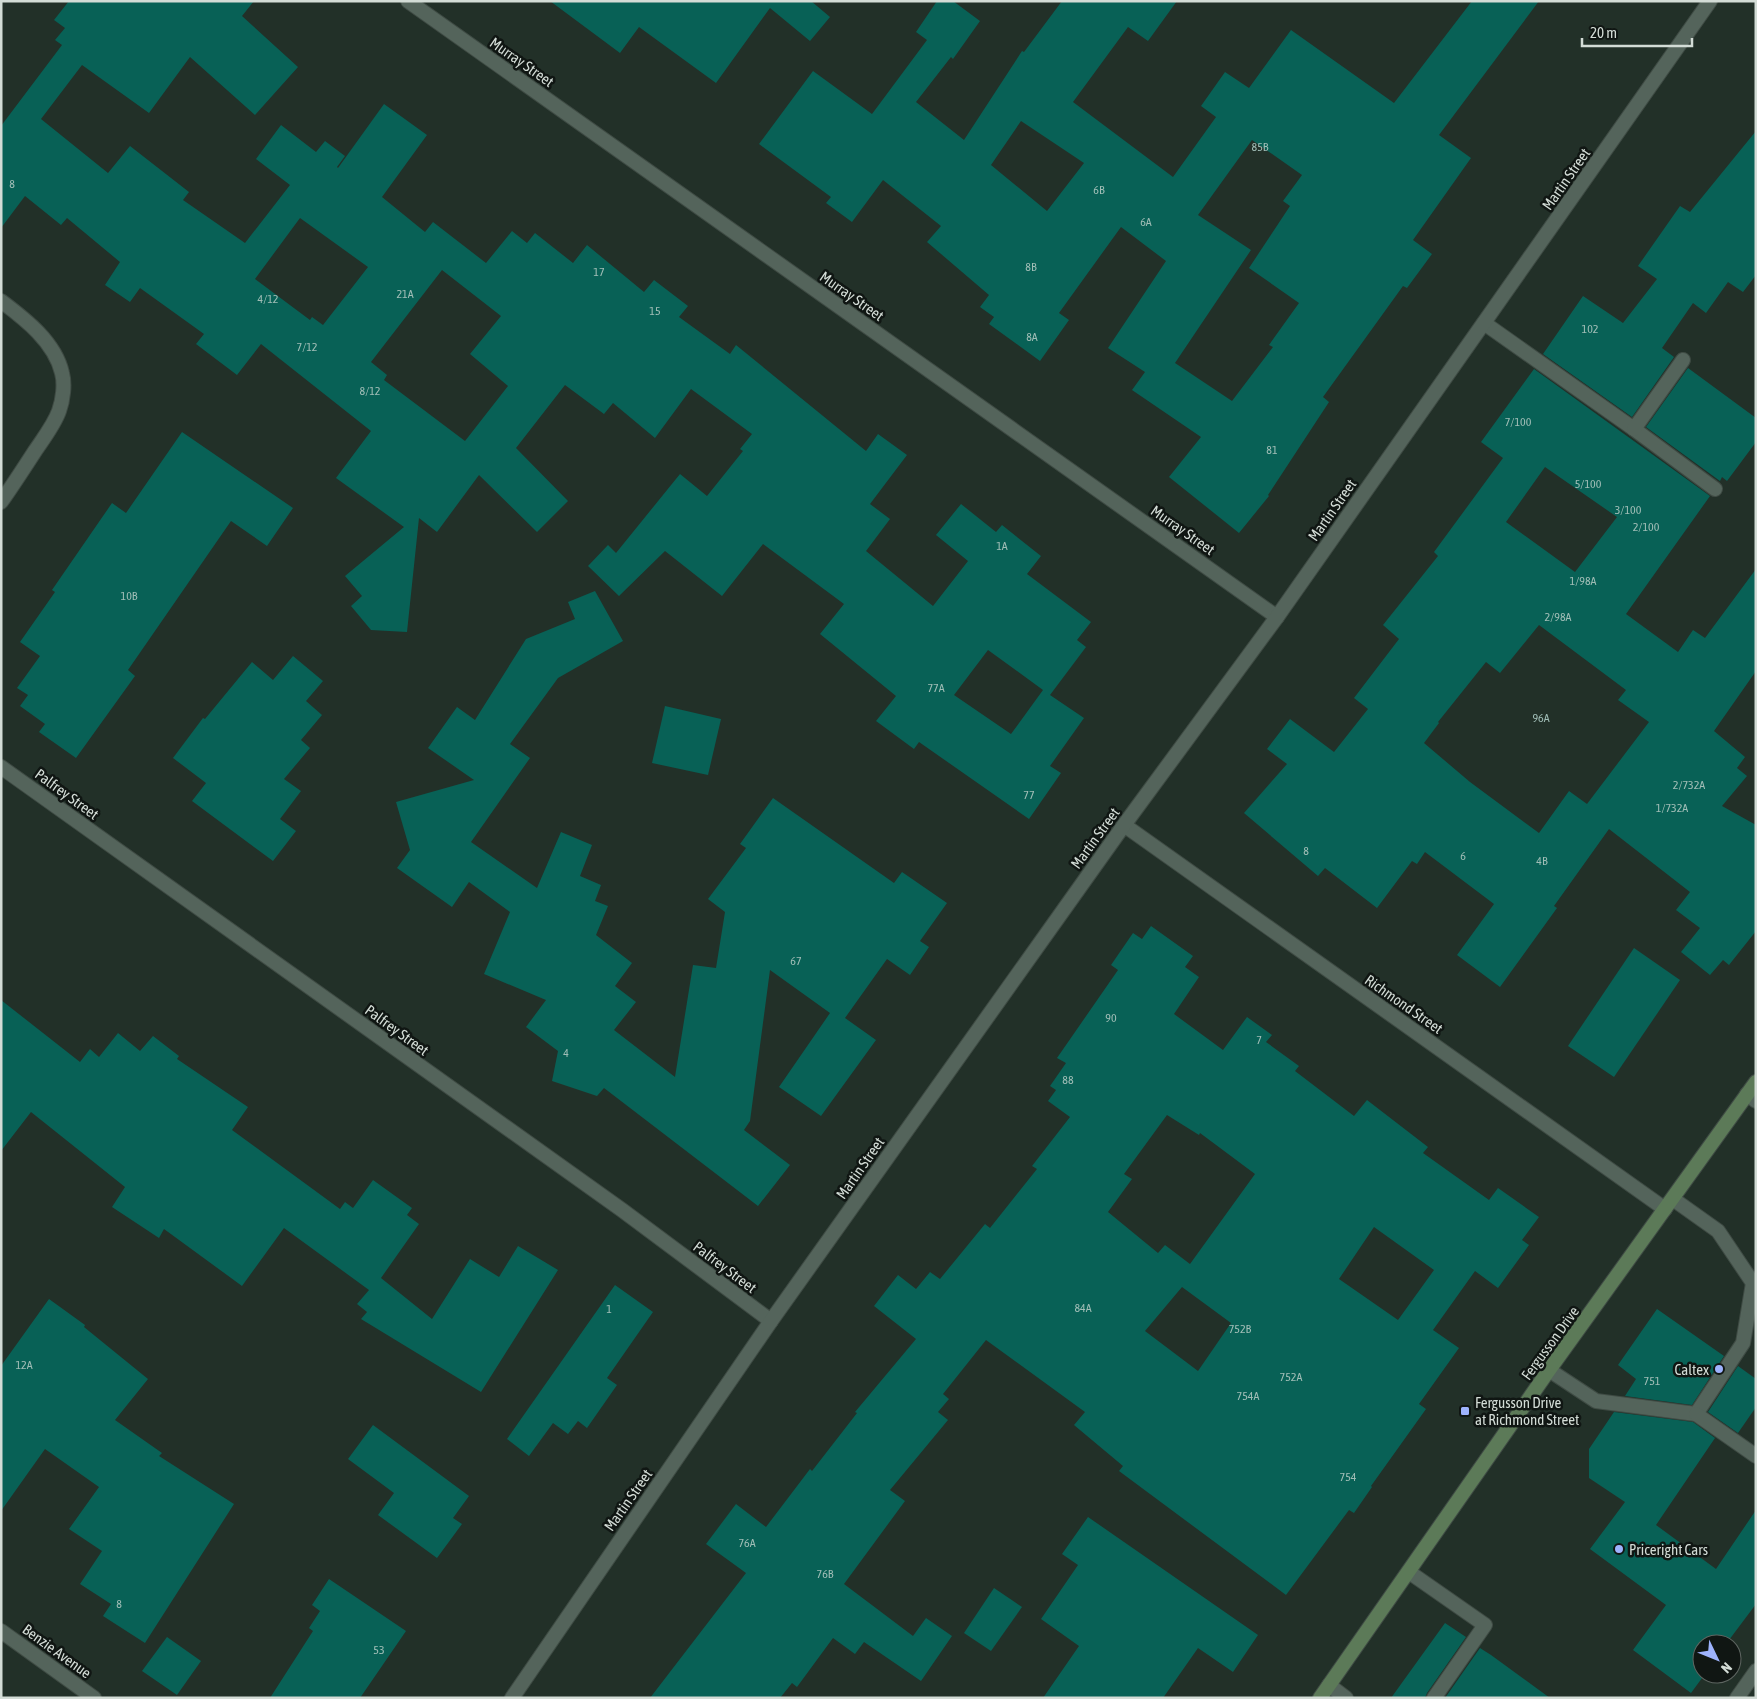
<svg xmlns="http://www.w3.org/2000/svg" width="1757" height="1699" font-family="'Asap Condensed',sans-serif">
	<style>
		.building { fill: #086156; fill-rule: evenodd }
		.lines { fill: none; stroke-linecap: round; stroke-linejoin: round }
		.service-casing { stroke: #3f4b44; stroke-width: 16 }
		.minor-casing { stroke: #3f4b44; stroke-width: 16 }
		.secondary-casing { stroke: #3f4b44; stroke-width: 16 }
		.service { stroke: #54645b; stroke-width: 14 }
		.minor { stroke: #54645b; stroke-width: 14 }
		.secondary { stroke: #5c7a58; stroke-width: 14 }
		.poi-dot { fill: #9eb3fd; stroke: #101613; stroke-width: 2 }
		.labels { text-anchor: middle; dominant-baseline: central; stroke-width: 5; stroke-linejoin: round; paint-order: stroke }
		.number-label { font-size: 12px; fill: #a0bdb6 }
		.street-label { font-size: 15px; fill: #d3dcd6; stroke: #101613 }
		.poi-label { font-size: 15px; fill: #d3dcd6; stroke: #101613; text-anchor: start }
	</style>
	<rect width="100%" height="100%" fill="#223028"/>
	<g class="building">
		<path d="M69,1H254L242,16L298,67L255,115L190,57L149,113L82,65L41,119L108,173L130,146L189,192L183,200L245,243L290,185L256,159L281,125L316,152L325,141L345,156L337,167L338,168L384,104L427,135L382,197L425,232L433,222L486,263L512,231L527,243L535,233L573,263L587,245L644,292L654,280L688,306L679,317L730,354L736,345L866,451L878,434L907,455L870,504L890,519L866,551L933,606L968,561L936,535L961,504L996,532L1002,525L1041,556L1027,574L1091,622L1077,640L1086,647L1050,695L1084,718L1050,766L1061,773L1029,819L919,742L914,749L876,721L896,696L820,634L844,604L763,544L722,596L665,551L619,596L588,566L608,545L616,553L680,474L707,496L743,451L740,449L752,434L691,389L655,438L613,403L604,414L565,385L516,448L568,501L537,532L479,475L437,532L419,518L407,632L371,630L351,606L362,596L345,576L404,527L336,478L371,431L261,344L237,375L196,344L204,334L140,288L130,302L105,285L120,262L67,218L61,225L25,196L1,228V126L62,45L55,40L65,28L54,20ZM300,218L368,267L323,325L312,317L310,320L255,279ZM442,270L501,316L470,354L508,386L465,441L384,380L387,375L371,362ZM988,650L1043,690L1011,734L954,695Z"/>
		<path d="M550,1H811L830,17L810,41L770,8L716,83L639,27L620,53Z"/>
		<path d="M937,1H953L980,21L953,59L951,57L916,102L964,140L1022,51L1024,52L1062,1H1177L1148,41L1128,27L1073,102L1173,177L1216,117L1201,106L1225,72L1249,88L1291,30L1394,103L1472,1H1539L1439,135L1471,158L1413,240L1432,254L1407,288L1403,286L1323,397L1329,402L1268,495L1269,496L1239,533L1169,477L1201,437L1132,390L1145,372L1108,348L1166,261L1121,227L1059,313L1069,320L1040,361L989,324L994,317L980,307L989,295L927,242L941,226L883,180L852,222L826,203L831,197L759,144L813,71L872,114L927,40L916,32ZM1021,121L1084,163L1047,211L991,165ZM1252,140L1302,175L1283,201L1290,206L1249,268L1299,303L1269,345L1273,347L1232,401L1175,363L1251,250L1198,215Z"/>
		<path d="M1756,131V275L1743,292L1728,282L1706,313L1693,303L1662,348L1674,357L1632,417L1543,354L1583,296L1623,323L1657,279L1638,266L1680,206L1690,212Z"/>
		<path d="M1688,368L1756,418V442L1727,481L1722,477L1720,481L1646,427Z"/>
		<path d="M1534,369L1710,496L1626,614L1678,652L1693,630L1705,638L1756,569V671L1714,731L1745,757L1737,768L1747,776L1722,806L1756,825V931L1729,965L1723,960L1710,975L1681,952L1700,928L1676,910L1690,892L1609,829L1554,906L1557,908L1500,987L1457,955L1494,904L1425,852L1417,864L1412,861L1377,908L1325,868L1318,876L1244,813L1287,764L1267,749L1290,719L1334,752L1368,709L1354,698L1399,639L1383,625L1438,556L1434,552L1503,458L1481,442ZM1545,467L1617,517L1575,572L1506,522ZM1539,625L1626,690L1618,700L1649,722L1587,804L1569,791L1539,833L1470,782L1424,743L1439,723L1438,722L1486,662L1500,673Z"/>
		<path d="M182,432L293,508L267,546L231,521L128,670L135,676L76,758L39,732L45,724L20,706L28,695L17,688L40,656L20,642L55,592L52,590L112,503L126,513Z"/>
		<path d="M595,591L623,641L558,678L510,744L530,758L471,842L537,888L561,832L592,845L580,876L601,885L595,901L608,906L596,935L632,963L615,986L636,1002L614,1030L675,1077L693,965L716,968L725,912L708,899L746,848L740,844L773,798L894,883L902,872L947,903L920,941L929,947L910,975L887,959L845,1018L876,1040L821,1116L779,1087L830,1013L770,970L750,1121L744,1130L790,1165L758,1206L604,1088L597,1096L552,1081L558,1051L526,1027L546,1000L484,974L510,912L469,882L452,907L397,868L410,850L396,802L474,780L428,748L457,707L475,720L526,639L575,619L568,602Z"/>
		<path d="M293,656L323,681L306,701L322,715L301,740L310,748L284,779L301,791L280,819L296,831L273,861L192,801L206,783L173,758L203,718L205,719L252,662L273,680Z"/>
		<path d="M665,706L721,719L708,775L652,763Z"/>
		<path d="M1151,926L1193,956L1185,967L1199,977L1174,1014L1223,1050L1247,1017L1272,1035L1266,1042L1299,1066L1295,1071L1354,1116L1367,1100L1428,1147L1423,1153L1489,1200L1498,1188L1539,1217L1522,1240L1529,1245L1498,1288L1475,1271L1433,1330L1459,1348L1419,1404L1426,1409L1371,1486L1372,1487L1354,1513L1349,1510L1286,1595L1119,1471L1123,1466L1074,1425L1085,1412L986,1340L943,1394L949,1399L938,1412L948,1420L890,1490L905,1501L844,1584L913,1636L926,1618L952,1636L921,1681L864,1642L855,1654L833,1638L797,1687L792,1683L780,1698H650L746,1573L706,1544L736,1504L766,1527L810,1469L812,1471L857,1413L855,1412L916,1339L874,1306L898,1275L916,1289L930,1272L940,1279L985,1224L990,1228L1037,1169L1032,1166L1070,1117L1048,1101L1056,1090L1050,1086L1066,1063L1057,1058L1118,970L1111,965L1133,933L1142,939ZM1167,1115L1199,1135L1200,1133L1255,1174L1190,1264L1165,1245L1158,1253L1108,1212L1132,1179L1124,1174ZM1374,1227L1434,1270L1398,1320L1339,1279ZM1182,1287L1231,1323L1198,1371L1145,1331Z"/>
		<path d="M1634,948L1680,980L1614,1077L1568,1046Z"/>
		<path d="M1,1000L80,1062L90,1049L99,1057L118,1033L140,1051L153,1036L179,1056L177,1059L248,1107L232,1130L340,1209L345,1202L353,1208L373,1180L412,1208L407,1215L419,1224L381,1278L432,1319L470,1259L499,1277L518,1246L558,1270L481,1392L361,1319L367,1312L357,1304L369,1290L284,1228L242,1286L164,1229L159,1238L112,1207L125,1187L31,1112L1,1151Z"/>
		<path d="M615,1285L653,1312L607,1378L617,1385L587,1428L578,1421L568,1434L553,1423L529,1456L507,1439Z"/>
		<path d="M49,1299L85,1325L84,1327L148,1379L115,1420L162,1453L159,1456L234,1504L145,1643L103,1616L111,1604L80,1584L102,1551L69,1529L99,1487L45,1449L1,1511V1366Z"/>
		<path d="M1657,1309L1724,1356L1692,1405L1625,1396L1636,1379L1618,1365Z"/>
		<path d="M1738,1366L1756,1379V1407L1738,1433L1708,1412Z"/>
		<path d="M1614,1412L1693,1422L1715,1438L1656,1525L1716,1569L1756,1510V1604L1726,1644H1702V1674H1705L1691,1693L1633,1650L1666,1605L1590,1549L1625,1502L1589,1478V1449Z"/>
		<path d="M373,1425L469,1496L453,1518L462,1524L437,1558L378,1515L394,1493L348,1459Z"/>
		<path d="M1088,1517L1258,1635L1233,1672L1198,1648L1163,1698H1043L1079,1646L1041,1619L1078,1565L1062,1554Z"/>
		<path d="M329,1579L406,1631L360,1698H270L313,1631L309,1628L320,1611L312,1605Z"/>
		<path d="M994,1588L1022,1607L991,1651L964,1633Z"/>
		<path d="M1445,1623L1466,1637L1427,1693L1425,1698H1391Z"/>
		<path d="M167,1637L201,1661L177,1695L142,1671Z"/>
		<path d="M1480,1648L1491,1655L1550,1698H1445Z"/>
	</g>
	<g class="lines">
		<defs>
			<g id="service">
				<path d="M1484,323L1634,429L1715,489"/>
				<path d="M1634,429L1683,360"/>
				<path d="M1549,1370L1596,1401L1696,1414L1743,1343L1753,1283L1718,1231L1673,1199"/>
				<path d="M1696,1414L1756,1456"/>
				<path d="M1409,1572L1485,1625L1434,1698"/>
				<path d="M1329,1685L1346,1698"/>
				<path d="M1737,1698L1756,1671"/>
			</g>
			<g id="minor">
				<path d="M408,1L1277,617"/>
				<path d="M1,301C25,319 55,342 62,373C65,384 63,400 59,411C54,425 43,439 35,451C24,468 13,485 1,502"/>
				<path d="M1,767L622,1210L771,1321"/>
				<path d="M1124,825L1665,1209"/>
				<path d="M1747,1094L1756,1101"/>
				<path d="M1,1631L94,1698"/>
				<path d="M512,1698L771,1321L1124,825L1277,617L1710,1"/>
			</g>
			<path id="secondary" d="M1320,1698L1549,1370L1756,1082"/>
		</defs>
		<use href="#service" class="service-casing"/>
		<use href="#minor" class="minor-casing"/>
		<use href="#secondary" class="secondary-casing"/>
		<use href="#service" class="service"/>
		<use href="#minor" class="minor"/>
		<use href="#secondary" class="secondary"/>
	</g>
	<g class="poi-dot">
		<circle cx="1719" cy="1369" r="5"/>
		<rect x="1460" y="1406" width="10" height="10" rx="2.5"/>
		<circle cx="1619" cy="1549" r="5"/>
	</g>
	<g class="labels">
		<g class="number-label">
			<text x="1260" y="147">85B</text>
			<text x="12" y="184">8</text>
			<text x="1099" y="190">6B</text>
			<text x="1146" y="222">6A</text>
			<text x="1031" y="267">8B</text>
			<text x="599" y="272">17</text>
			<text x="405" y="294">21A</text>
			<text x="268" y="299">4/12</text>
			<text x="655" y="311">15</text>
			<text x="1590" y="329">102</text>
			<text x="1032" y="337">8A</text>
			<text x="307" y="347">7/12</text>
			<text x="370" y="391">8/12</text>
			<text x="1518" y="422">7/100</text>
			<text x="1272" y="450">81</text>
			<text x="1588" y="484">5/100</text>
			<text x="1628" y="510">3/100</text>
			<text x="1646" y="527">2/100</text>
			<text x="1002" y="546">1A</text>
			<text x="1583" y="581">1/98A</text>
			<text x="129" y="596">10B</text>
			<text x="1558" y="617">2/98A</text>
			<text x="936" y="688">77A</text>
			<text x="1541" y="718">96A</text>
			<text x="1689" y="785">2/732A</text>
			<text x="1029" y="795">77</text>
			<text x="1672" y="808">1/732A</text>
			<text x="1306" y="851">8</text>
			<text x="1463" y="856">6</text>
			<text x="1542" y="861">4B</text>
			<text x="796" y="961">67</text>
			<text x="1111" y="1018">90</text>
			<text x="1259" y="1040">7</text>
			<text x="566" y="1053">4</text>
			<text x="1068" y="1080">88</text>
			<text x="1083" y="1308">84A</text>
			<text x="609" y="1309">1</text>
			<text x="1240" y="1329">752B</text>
			<text x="24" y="1365">12A</text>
			<text x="1291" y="1377">752A</text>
			<text x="1652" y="1381">751</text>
			<text x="1248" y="1396">754A</text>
			<text x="1348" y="1477">754</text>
			<text x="747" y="1543">76A</text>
			<text x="825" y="1574">76B</text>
			<text x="119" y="1604">8</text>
			<text x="379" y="1650">53</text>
		</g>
		<g class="street-label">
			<text transform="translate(522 62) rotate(35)">Murray Street</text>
			<text transform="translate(1566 179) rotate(-55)">Martin Street</text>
			<text transform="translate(852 296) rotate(35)">Murray Street</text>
			<text transform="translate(1332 510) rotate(-55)">Martin Street</text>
			<text transform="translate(1183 530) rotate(35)">Murray Street</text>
			<text transform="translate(67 794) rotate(36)">Palfrey Street</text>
			<text transform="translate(1095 838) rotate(-54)">Martin Street</text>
			<text transform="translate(1404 1004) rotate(35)">Richmond Street</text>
			<text transform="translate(397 1030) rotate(36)">Palfrey Street</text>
			<text transform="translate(860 1168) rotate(-55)">Martin Street</text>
			<text transform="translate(725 1267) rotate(37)">Palfrey Street</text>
			<text transform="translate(1550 1343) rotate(-54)">Fergusson Drive</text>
			<text transform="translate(628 1500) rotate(-55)">Martin Street</text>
			<text transform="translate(57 1651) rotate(36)">Benzie Avenue</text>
		</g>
		<g class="poi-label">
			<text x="1709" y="1369" text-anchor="end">Caltex</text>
			<text x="1475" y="1402">Fergusson Drive<tspan x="1475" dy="17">at Richmond Street</tspan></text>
			<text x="1629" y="1549">Priceright Cars</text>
		</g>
	</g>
	<rect width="1757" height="1699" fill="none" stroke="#d3dcd6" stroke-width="5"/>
	<g transform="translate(1717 1659) rotate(133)"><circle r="24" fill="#101613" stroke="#5e6561"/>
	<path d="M0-4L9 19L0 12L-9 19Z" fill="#9eb3fd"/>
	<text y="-8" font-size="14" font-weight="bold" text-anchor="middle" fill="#d3dcd6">N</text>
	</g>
	<path d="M1582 38v8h110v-8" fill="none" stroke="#d3dcd6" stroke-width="2.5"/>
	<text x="1590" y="38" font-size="15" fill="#d3dcd6" stroke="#101613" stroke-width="4" paint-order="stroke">20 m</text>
</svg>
